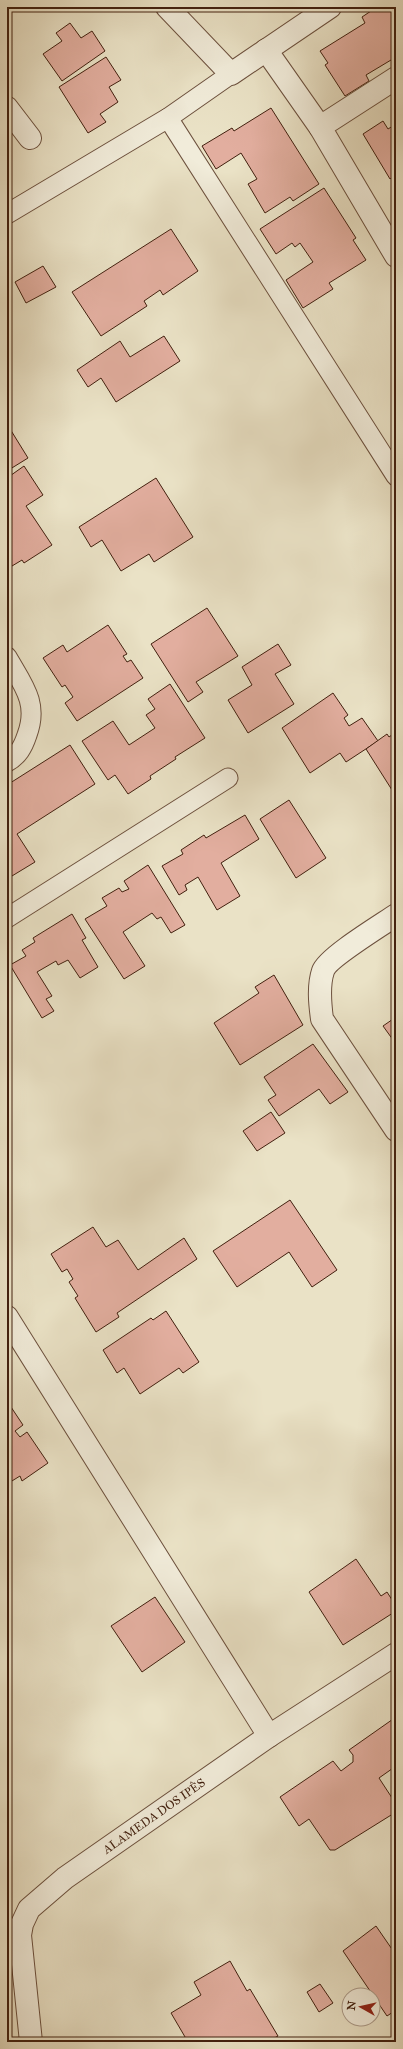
<svg xmlns="http://www.w3.org/2000/svg" width="403" height="2049" font-family="'IM FELL Great Primer',serif">
	<style>
		.building { fill: #e2ae9f; stroke: #42200f }
		.lines { fill: none; stroke-linecap: round; stroke-linejoin: round }
		.service-casing { stroke: #6c503d; stroke-width: 21 }
		.minor-casing { stroke: #6c503d; stroke-width: 24 }
		.tertiary-casing { stroke: #6c503d; stroke-width: 24 }
		.service { stroke: #f1ecda; stroke-width: 19 }
		.minor { stroke: #f1ecda; stroke-width: 22 }
		.tertiary { stroke: #f1ecda; stroke-width: 22 }
		.labels { text-anchor: middle; dominant-baseline: central; stroke-width: 3.5; stroke-linejoin: round; paint-order: stroke }
		.street-label { font-size: 12px; fill: #42200f; stroke: #f1ecda }
	</style>
	<rect width="100%" height="100%" fill="#eae2c6"/>
	<filter id="stains"><feTurbulence type="fractalNoise" baseFrequency=".005" numOctaves="4"/><feColorMatrix values="0 0 0 0 .2 0 0 0 0 .09 0 0 0 0 .02 0 0 0 .5 -.17"/></filter>
	<radialGradient id="worn" r=".72"><stop offset=".6" stop-color="#630" stop-opacity="0"/><stop offset="1" stop-color="#630" stop-opacity=".3"/></radialGradient>
	<g class="building">
		<path d="M377,7H393L396,11V57L366,75L369,81L345,96L325,65L328,63L320,51L365,23L362,17Z"/>
		<path d="M70,23L81,38L92,31L105,51L62,81L43,54L62,41L56,33Z"/>
		<path d="M106,57L121,80L109,87L118,102L100,114L106,122L88,133L59,87Z"/>
		<path d="M271,108L319,184L293,201L290,197L265,213L248,184L257,179L241,153L216,169L202,146L232,128L234,131Z"/>
		<path d="M383,121L388,129L396,124V174L390,179L363,134Z"/>
		<path d="M324,188L356,238L353,240L366,260L329,283L333,289L303,308L286,280L313,262L300,243L295,247L292,243L276,254L260,229Z"/>
		<path d="M171,229L198,271L163,295L160,290L144,301L147,306L101,336L72,292Z"/>
		<path d="M43,266L56,287L26,303L15,282Z"/>
		<path d="M164,336L180,361L116,402L101,378L88,387L77,370L120,341L130,357Z"/>
		<path d="M7,424L28,458L7,471Z"/>
		<path d="M24,466L43,495L26,506L52,545L24,563L22,560L7,569V478Z"/>
		<path d="M156,478L193,537L154,562L149,554L121,571L102,540L91,547L79,527Z"/>
		<path d="M207,608L238,656L196,682L203,692L188,702L151,644Z"/>
		<path d="M108,625L127,654L123,656L127,662L131,660L143,678L77,721L65,703L73,697L65,685L62,687L43,658L63,645L67,652Z"/>
		<path d="M278,644L291,665L275,674L294,704L248,733L228,700L252,685L242,667Z"/>
		<path d="M170,684L205,738L175,757L176,759L150,776L151,779L128,794L115,775L108,780L82,741L113,721L129,745L155,728L146,715L155,709L148,699Z"/>
		<path d="M333,693L348,715L344,718L349,726L362,718L378,741L346,762L340,753L310,773L282,728Z"/>
		<path d="M396,732V787L392,790L366,749L387,734L389,737Z"/>
		<path d="M70,745L95,784L17,834L35,862L7,879V785Z"/>
		<path d="M289,800L326,858L296,878L260,819Z"/>
		<path d="M245,815L259,839L221,863L240,896L217,910L198,877L185,885L187,890L179,895L162,866L183,854L181,850L204,835L206,838Z"/>
		<path d="M148,865L185,925L171,933L161,917L157,919L152,913L123,932L145,966L124,979L85,919L107,906L102,898L119,888L122,892L129,889L124,881Z"/>
		<path d="M72,914L86,938L82,940L98,967L80,978L68,960L58,965L56,961L37,972L52,996L46,999L54,1011L42,1018L10,965L26,956L22,950L35,942L33,938Z"/>
		<path d="M274,975L303,1025L240,1065L214,1023L259,993L255,987Z"/>
		<path d="M396,1017V1044L383,1026Z"/>
		<path d="M313,1044L348,1092L330,1104L319,1089L279,1116L268,1100L276,1095L264,1077Z"/>
		<path d="M271,1112L285,1133L257,1151L243,1131Z"/>
		<path d="M290,1200L337,1270L312,1287L289,1252L237,1287L213,1251Z"/>
		<path d="M93,1227L106,1247L118,1240L138,1270L184,1238L197,1259L117,1313L119,1317L96,1332L75,1298L78,1296L69,1282L73,1279L67,1269L62,1272L51,1254Z"/>
		<path d="M166,1311L199,1362L183,1373L179,1368L140,1394L124,1368L117,1373L103,1350L151,1318L153,1320Z"/>
		<path d="M7,1401L23,1425L15,1431L20,1437L27,1432L48,1463L22,1481L20,1476L7,1484Z"/>
		<path d="M356,1559L381,1596L387,1592L396,1606V1611L343,1645L309,1592Z"/>
		<path d="M155,1597L185,1642L142,1672L111,1626Z"/>
		<path d="M396,1717V1766L379,1778L396,1804V1812L335,1850H330L309,1819L299,1826L280,1797L333,1761L341,1771L353,1762V1755L349,1750Z"/>
		<path d="M376,1926L396,1955V2010L387,2016L343,1951Z"/>
		<path d="M230,1961L247,1991L250,1989L278,2036L267,2042H188L171,2013L201,1995L194,1982Z"/>
		<path d="M320,1984L333,2003L319,2012L307,1992Z"/>
	</g>
	<g class="lines">
		<defs>
			<g id="service">
				<path d="M168,118L396,476"/>
				<path d="M7,214L168,118L231,74"/>
				<path d="M7,657C23,685 39,703 27,735C23,747 18,756 7,762"/>
				<path d="M7,918L228,778"/>
			</g>
			<g id="minor">
				<path d="M167,7L231,74L330,7"/>
				<path d="M266,50L320,127"/>
				<path d="M396,78L320,127L396,256"/>
				<path d="M7,108L30,138"/>
				<path d="M396,915C383,924 327,958 323,971C318,986 320,1004 322,1019L396,1130"/>
				<path d="M7,1317L269,1736"/>
			</g>
			<path id="tertiary" d="M31,2042L20,1935L22,1924L29,1909L65,1878L269,1736L396,1654"/>
		</defs>
		<use href="#service" class="service-casing"/>
		<use href="#minor" class="minor-casing"/>
		<use href="#tertiary" class="tertiary-casing"/>
		<use href="#service" class="service"/>
		<use href="#minor" class="minor"/>
		<use href="#tertiary" class="tertiary"/>
	</g>
	<g class="labels">
		<g class="street-label">
			<text transform="translate(154 1816) rotate(-35)">ALAMEDA DOS IPÊS</text>
		</g>
	</g>
	<rect width="403" height="2049" fill="none" stroke="#eae2c6" stroke-width="24"/>
	<rect x="8" y="8" width="387" height="2033" fill="none" stroke="#42200f" stroke-width="2"/>
	<rect x="12" y="12" width="379" height="2025" fill="none" stroke="#42200f"/>
	<g transform="translate(361 2007) rotate(278)"><circle r="19" fill="#f1ecda" stroke="#ab9a89"/>
	<path d="M0-3L7 15L0 10L-7 15Z" fill="#8f2418"/>
	<text y="-6" font-size="11" font-weight="bold" text-anchor="middle" fill="#42200f">N</text>
	</g>
	<rect width="100%" height="100%" filter="url(#stains)"/>
	<rect width="100%" height="100%" fill="url(#worn)"/>
</svg>
